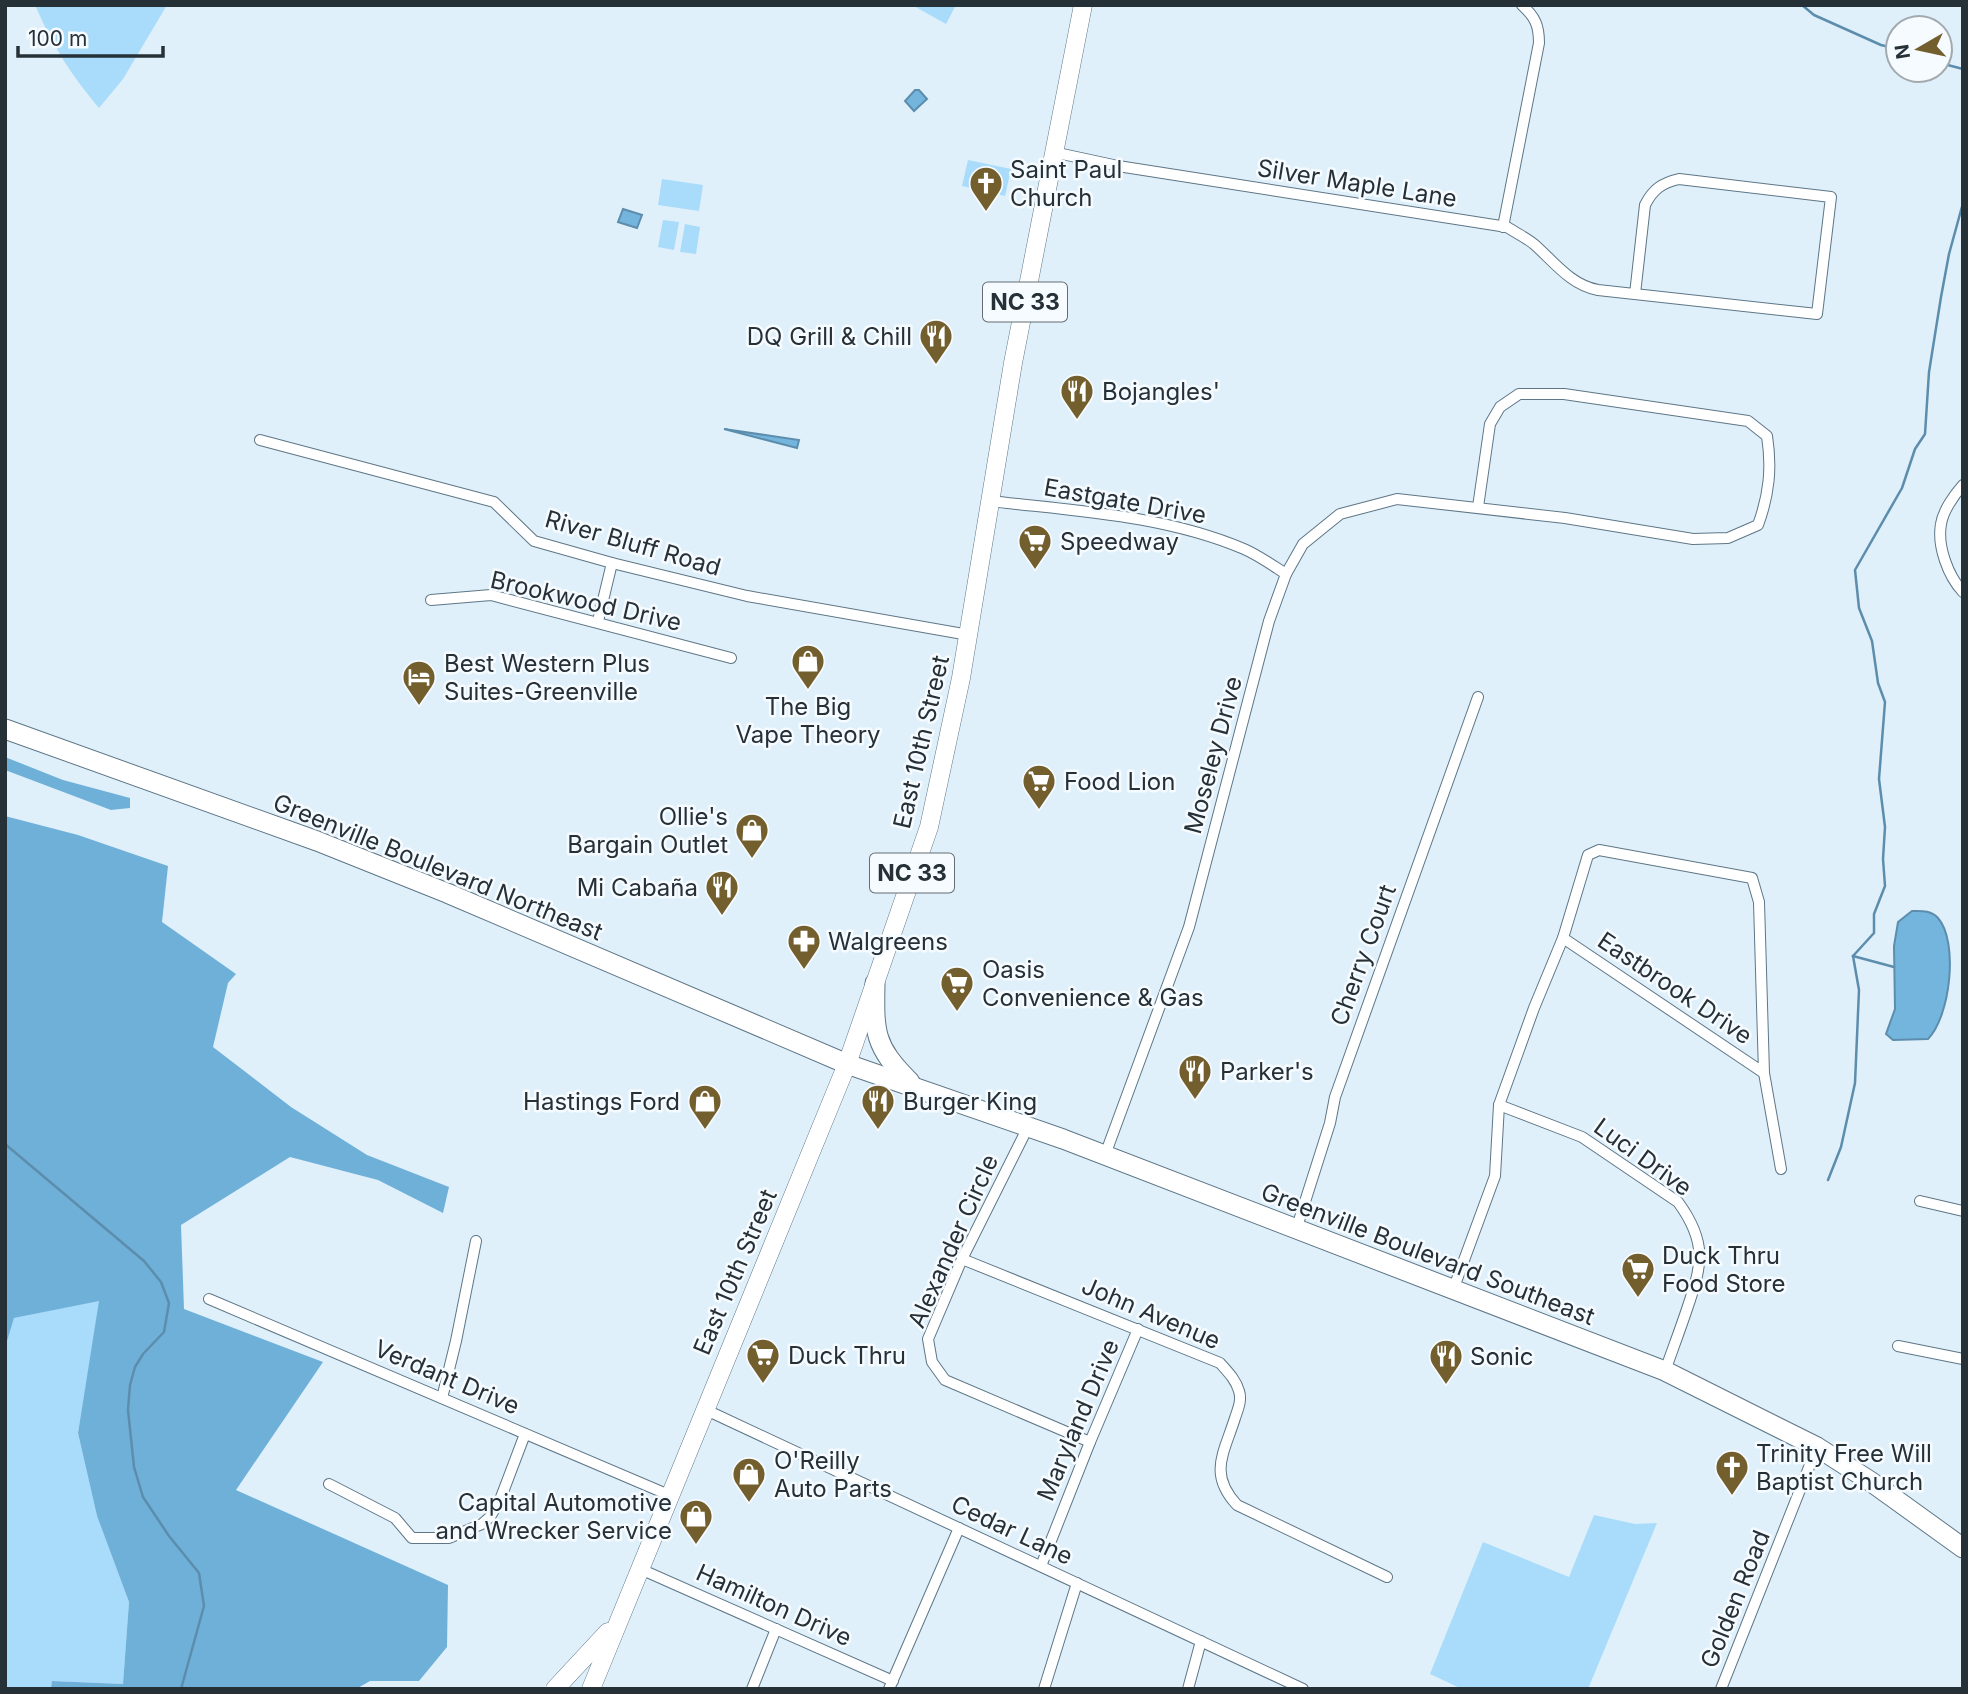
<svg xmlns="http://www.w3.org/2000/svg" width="1968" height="1694" font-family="Inter,sans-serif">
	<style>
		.green { fill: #a9dbfb }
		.forest { fill: #6fb0d9 }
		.water { fill: #74b5de; stroke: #5d8dac; stroke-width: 2 }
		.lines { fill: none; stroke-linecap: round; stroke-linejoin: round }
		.stream { stroke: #5d8dac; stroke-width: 2.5 }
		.minor-casing { stroke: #5e7686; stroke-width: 12 }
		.primary-casing { stroke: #5e7686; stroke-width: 19 }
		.trunk-casing { stroke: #5e7686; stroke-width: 21 }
		.minor { stroke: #fff; stroke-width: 10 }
		.primary { stroke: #fff; stroke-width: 18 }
		.trunk { stroke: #fff; stroke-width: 19 }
		.labels { text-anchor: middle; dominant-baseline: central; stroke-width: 5; stroke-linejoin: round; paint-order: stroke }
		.shield { fill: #f6fbff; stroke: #646d73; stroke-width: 2 }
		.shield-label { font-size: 23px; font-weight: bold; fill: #263037 }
		.poi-label { font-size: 24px; fill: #263037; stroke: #f6fbff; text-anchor: start }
		.street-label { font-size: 24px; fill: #263037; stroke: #f6fbff }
	</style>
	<rect width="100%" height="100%" fill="#dff0fb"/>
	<g class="green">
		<path d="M35,5H167L123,79L99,108C69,72 54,48 35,5Z"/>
		<path d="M912,5H956L946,24Z"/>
		<path d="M968,160L1011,169L1005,196L962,186Z"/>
		<path d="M662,179L703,185L699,211L658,205Z"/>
		<path d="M663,220L679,222L674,250L658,247Z"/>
		<path d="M685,224L700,227L696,254L680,252Z"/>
		<path d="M100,1300L78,1433L97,1516L129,1602L123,1684L53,1681L51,1689H5V1348L14,1318Z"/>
		<path d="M1594,1515L1635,1524L1657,1523L1588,1689H1462L1430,1674L1483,1542L1569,1577Z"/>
	</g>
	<g class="forest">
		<path d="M5,757L63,780L130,798V808L111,810L5,770Z"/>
		<path d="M5,816L78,835L168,866L162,922L236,974L228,983L213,1047L291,1107L367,1155L449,1187L443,1213L378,1180L290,1157L181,1225L184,1309L323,1362L236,1490L448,1585L447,1647L419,1681H370L356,1689H51L52,1681L123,1684L129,1602L97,1516L78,1433L99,1301L14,1318L5,1348Z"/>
	</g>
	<g class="water">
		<path d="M915,90H919L927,99L914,111L905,101Z"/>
		<path d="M623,209L642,215L637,228L618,222Z"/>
		<path d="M724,429L799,440L797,448Z"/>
		<path d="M1912,911C1921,911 1931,910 1938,918C1959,942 1950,1017 1928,1039L1893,1040L1886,1034L1895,1009L1894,946L1898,922Z"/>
	</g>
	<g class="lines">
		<g class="stream">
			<path d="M1802,5L1814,15L1881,45L1898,49"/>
			<path d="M1940,63L1963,69"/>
			<path d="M1853,956L1874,933V914L1885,886L1883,859L1885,827L1879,779L1885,702L1878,683L1872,641L1859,608L1855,570L1902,488L1915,449L1925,434L1929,372L1941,297L1949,254L1963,203"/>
			<path d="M1853,956L1894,967"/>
			<path d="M5,1144L144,1261L161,1282L169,1303L164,1332L143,1354L135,1367L130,1385L128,1410L134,1467L143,1497L169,1536L199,1573L204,1606L181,1689"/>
			<path d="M1828,1180L1841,1147L1855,1083L1859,990L1853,956"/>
		</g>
		<defs>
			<g id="minor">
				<path d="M1053,152L1118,166L1507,227C1516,233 1527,238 1535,245C1555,263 1571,285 1598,290L1817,314L1831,197L1679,179C1662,183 1653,189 1645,205L1635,294"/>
				<path d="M1503,227L1539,43C1539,25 1535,17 1522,5"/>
				<path d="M260,440L494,502L534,541L612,563L747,596L969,635"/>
				<path d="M1963,485C1954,495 1943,511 1941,524C1937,546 1948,576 1963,592"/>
				<path d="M990,501C1075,511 1164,515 1244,549C1258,555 1272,565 1286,574"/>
				<path d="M431,600L491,595L731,658"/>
				<path d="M598,621L612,563"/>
				<path d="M1764,1073L1759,902L1752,878L1599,850L1588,855L1563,938L1764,1073L1781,1169"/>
				<path d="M1499,1105L1582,1137L1678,1202C1708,1243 1702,1265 1687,1309C1680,1330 1672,1351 1665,1371"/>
				<path d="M1028,1127L962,1259L928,1339L932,1362L945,1380L1090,1442"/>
				<path d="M1105,1155L1189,927L1269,621L1286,574L1303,544L1340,514L1397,499L1565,518L1693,539L1728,538L1758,525C1769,495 1772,468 1767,436L1748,421L1564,394H1519L1500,407L1490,424L1478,507"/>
				<path d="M1920,1201L1963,1211"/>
				<path d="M1296,1230L1330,1123L1335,1097L1478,697"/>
				<path d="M962,1259L1220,1363C1228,1372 1236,1380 1239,1391C1242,1400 1238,1409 1235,1418C1224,1453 1208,1474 1237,1505L1387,1577"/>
				<path d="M1453,1290L1495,1176L1499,1105L1534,1008L1563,938"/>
				<path d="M209,1299L669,1495"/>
				<path d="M1898,1346L1963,1359"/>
				<path d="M442,1398L456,1341L476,1241"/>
				<path d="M704,1409L1303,1689"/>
				<path d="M329,1484L395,1518L412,1538H449L482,1524L490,1517L500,1500L525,1434"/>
				<path d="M1041,1566L1090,1442L1138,1329"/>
				<path d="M638,1568L893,1681"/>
				<path d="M752,1689L776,1629"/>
				<path d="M889,1689L959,1528"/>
				<path d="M1044,1689L1077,1583"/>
				<path d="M1188,1689L1201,1641"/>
				<path d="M1721,1689L1817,1447"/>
			</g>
			<g id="primary">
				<path d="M555,1689L608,1632"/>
				<path d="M591,1689L847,1064L929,827L961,678L1013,363L1083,5"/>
			</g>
			<g id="trunk">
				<path d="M5,729L317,841L447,893L847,1064L1063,1139L1665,1371L1817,1447L1870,1481L1963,1548"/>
				<path d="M875,983C874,1033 874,1046 910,1082"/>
			</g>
		</defs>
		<use href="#minor" class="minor-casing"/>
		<use href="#primary" class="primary-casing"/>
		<use href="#trunk" class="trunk-casing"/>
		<use href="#minor" class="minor"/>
		<use href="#primary" class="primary"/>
		<use href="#trunk" class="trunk"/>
	</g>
	<defs>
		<symbol id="church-pin" viewBox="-11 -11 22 30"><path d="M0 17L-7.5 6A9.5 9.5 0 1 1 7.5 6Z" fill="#735f2d" stroke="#f6fbff"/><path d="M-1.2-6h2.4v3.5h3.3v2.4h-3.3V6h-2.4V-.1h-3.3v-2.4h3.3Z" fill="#fff"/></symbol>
		<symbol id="restaurant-pin" viewBox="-11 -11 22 30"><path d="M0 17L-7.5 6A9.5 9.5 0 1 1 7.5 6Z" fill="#735f2d" stroke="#f6fbff"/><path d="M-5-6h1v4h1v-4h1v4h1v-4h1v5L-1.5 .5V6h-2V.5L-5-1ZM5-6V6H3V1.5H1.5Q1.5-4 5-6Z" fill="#fff"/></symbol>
		<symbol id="supermarket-pin" viewBox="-11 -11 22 30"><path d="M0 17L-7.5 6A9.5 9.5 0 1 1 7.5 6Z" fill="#735f2d" stroke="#f6fbff"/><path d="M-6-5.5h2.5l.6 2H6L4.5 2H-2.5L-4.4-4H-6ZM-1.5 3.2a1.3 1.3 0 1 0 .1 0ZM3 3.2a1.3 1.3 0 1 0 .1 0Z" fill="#fff"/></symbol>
		<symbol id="shop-pin" viewBox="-11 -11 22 30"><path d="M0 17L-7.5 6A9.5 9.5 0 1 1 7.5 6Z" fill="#735f2d" stroke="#f6fbff"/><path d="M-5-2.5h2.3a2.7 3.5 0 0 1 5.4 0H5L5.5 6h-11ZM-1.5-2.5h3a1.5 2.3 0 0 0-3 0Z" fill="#fff"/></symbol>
		<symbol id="hotel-pin" viewBox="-11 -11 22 30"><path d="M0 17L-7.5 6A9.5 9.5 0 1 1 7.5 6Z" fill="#735f2d" stroke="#f6fbff"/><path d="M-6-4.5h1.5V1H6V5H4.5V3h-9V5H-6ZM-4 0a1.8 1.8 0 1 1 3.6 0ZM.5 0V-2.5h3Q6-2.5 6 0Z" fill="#fff"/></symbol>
		<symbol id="pharmacy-pin" viewBox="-11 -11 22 30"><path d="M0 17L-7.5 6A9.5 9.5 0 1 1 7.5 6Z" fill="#735f2d" stroke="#f6fbff"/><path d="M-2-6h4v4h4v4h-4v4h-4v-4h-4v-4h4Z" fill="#fff"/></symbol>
	</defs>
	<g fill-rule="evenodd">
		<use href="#church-pin" x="967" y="164" width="38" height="52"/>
		<use href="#restaurant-pin" x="917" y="317" width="38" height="52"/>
		<use href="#restaurant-pin" x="1058" y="372" width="38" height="52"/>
		<use href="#supermarket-pin" x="1016" y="522" width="38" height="52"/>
		<use href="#shop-pin" x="789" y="642" width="38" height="52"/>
		<use href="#hotel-pin" x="400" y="658" width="38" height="52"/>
		<use href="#supermarket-pin" x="1020" y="762" width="38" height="52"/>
		<use href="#shop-pin" x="733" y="811" width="38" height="52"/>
		<use href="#restaurant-pin" x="703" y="868" width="38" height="52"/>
		<use href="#pharmacy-pin" x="785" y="922" width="38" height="52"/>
		<use href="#supermarket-pin" x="938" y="964" width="38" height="52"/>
		<use href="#restaurant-pin" x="1176" y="1052" width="38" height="52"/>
		<use href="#shop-pin" x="686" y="1082" width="38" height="52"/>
		<use href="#restaurant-pin" x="859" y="1082" width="38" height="52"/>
		<use href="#supermarket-pin" x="1619" y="1250" width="38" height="52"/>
		<use href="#supermarket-pin" x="744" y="1336" width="38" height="52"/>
		<use href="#restaurant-pin" x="1427" y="1337" width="38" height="52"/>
		<use href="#church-pin" x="1713" y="1448" width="38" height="52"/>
		<use href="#shop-pin" x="730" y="1455" width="38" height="52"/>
		<use href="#shop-pin" x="677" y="1497" width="38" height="52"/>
	</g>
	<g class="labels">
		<g class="shield">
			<rect x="983" y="282.5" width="84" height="39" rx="5"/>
			<rect x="870" y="853.5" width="84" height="39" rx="5"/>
		</g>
		<g class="shield-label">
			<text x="1025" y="302">NC 33</text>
			<text x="912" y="873">NC 33</text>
		</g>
		<g class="poi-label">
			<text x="1010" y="169">Saint Paul<tspan x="1010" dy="28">Church</tspan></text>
			<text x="912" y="336" text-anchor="end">DQ Grill &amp; Chill</text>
			<text x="1102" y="391">Bojangles'</text>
			<text x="1060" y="541">Speedway</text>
			<text x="444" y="663">Best Western Plus<tspan x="444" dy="28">Suites-Greenville</tspan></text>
			<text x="808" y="706" text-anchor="middle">The Big<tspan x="808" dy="28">Vape Theory</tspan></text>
			<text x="1064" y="781">Food Lion</text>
			<text x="728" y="816" text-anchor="end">Ollie's<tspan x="728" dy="28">Bargain Outlet</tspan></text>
			<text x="698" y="887" text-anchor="end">Mi Cabaña</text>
			<text x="828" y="941">Walgreens</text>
			<text x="982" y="969">Oasis<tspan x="982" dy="28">Convenience &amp; Gas</tspan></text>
			<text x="1220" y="1071">Parker's</text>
			<text x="680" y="1101" text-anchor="end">Hastings Ford</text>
			<text x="903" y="1101">Burger King</text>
			<text x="1662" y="1255">Duck Thru<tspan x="1662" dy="28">Food Store</tspan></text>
			<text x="788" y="1355">Duck Thru</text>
			<text x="1470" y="1356">Sonic</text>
			<text x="1756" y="1453">Trinity Free Will<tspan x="1756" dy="28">Baptist Church</tspan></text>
			<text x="774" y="1460">O'Reilly<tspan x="774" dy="28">Auto Parts</tspan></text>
			<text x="672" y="1502" text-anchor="end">Capital Automotive<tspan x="672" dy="28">and Wrecker Service</tspan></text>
		</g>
		<g class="street-label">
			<text transform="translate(1357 183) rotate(9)">Silver Maple Lane</text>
			<text transform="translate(1125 501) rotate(10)">Eastgate Drive</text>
			<text transform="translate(633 543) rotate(16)">River Bluff Road</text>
			<text transform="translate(586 601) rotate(13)">Brookwood Drive</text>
			<text transform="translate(921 742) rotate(-77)">East 10th Street</text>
			<text transform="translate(1213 755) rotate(-75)">Moseley Drive</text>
			<text transform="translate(438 867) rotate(22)">Greenville Boulevard Northeast</text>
			<text transform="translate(1363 955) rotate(-70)">Cherry Court</text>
			<text transform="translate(1675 988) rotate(34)">Eastbrook Drive</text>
			<text transform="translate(1643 1157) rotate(36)">Luci Drive</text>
			<text transform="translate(953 1241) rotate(-66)">Alexander Circle</text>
			<text transform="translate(1428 1254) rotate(21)">Greenville Boulevard Southeast</text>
			<text transform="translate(735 1272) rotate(-67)">East 10th Street</text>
			<text transform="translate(1151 1313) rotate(23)">John Avenue</text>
			<text transform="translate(447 1377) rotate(23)">Verdant Drive</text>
			<text transform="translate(1078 1420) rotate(-67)">Maryland Drive</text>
			<text transform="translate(1012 1530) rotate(25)">Cedar Lane</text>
			<text transform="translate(1735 1599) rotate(-68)">Golden Road</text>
			<text transform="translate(774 1605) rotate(24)">Hamilton Drive</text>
		</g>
	</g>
	<rect width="1968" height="1694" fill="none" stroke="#263037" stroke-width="14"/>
	<g transform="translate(1919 49) rotate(261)"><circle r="33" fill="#f6fbff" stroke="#a3aaaf" stroke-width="2"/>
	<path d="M0-5L12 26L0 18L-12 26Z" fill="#735f2d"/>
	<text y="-10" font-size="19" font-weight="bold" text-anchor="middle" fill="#263037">N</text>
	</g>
	<path d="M18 46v10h145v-10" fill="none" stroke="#263037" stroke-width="3.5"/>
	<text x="28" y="46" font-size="21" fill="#263037" stroke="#f6fbff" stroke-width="5" paint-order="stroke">100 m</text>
</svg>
